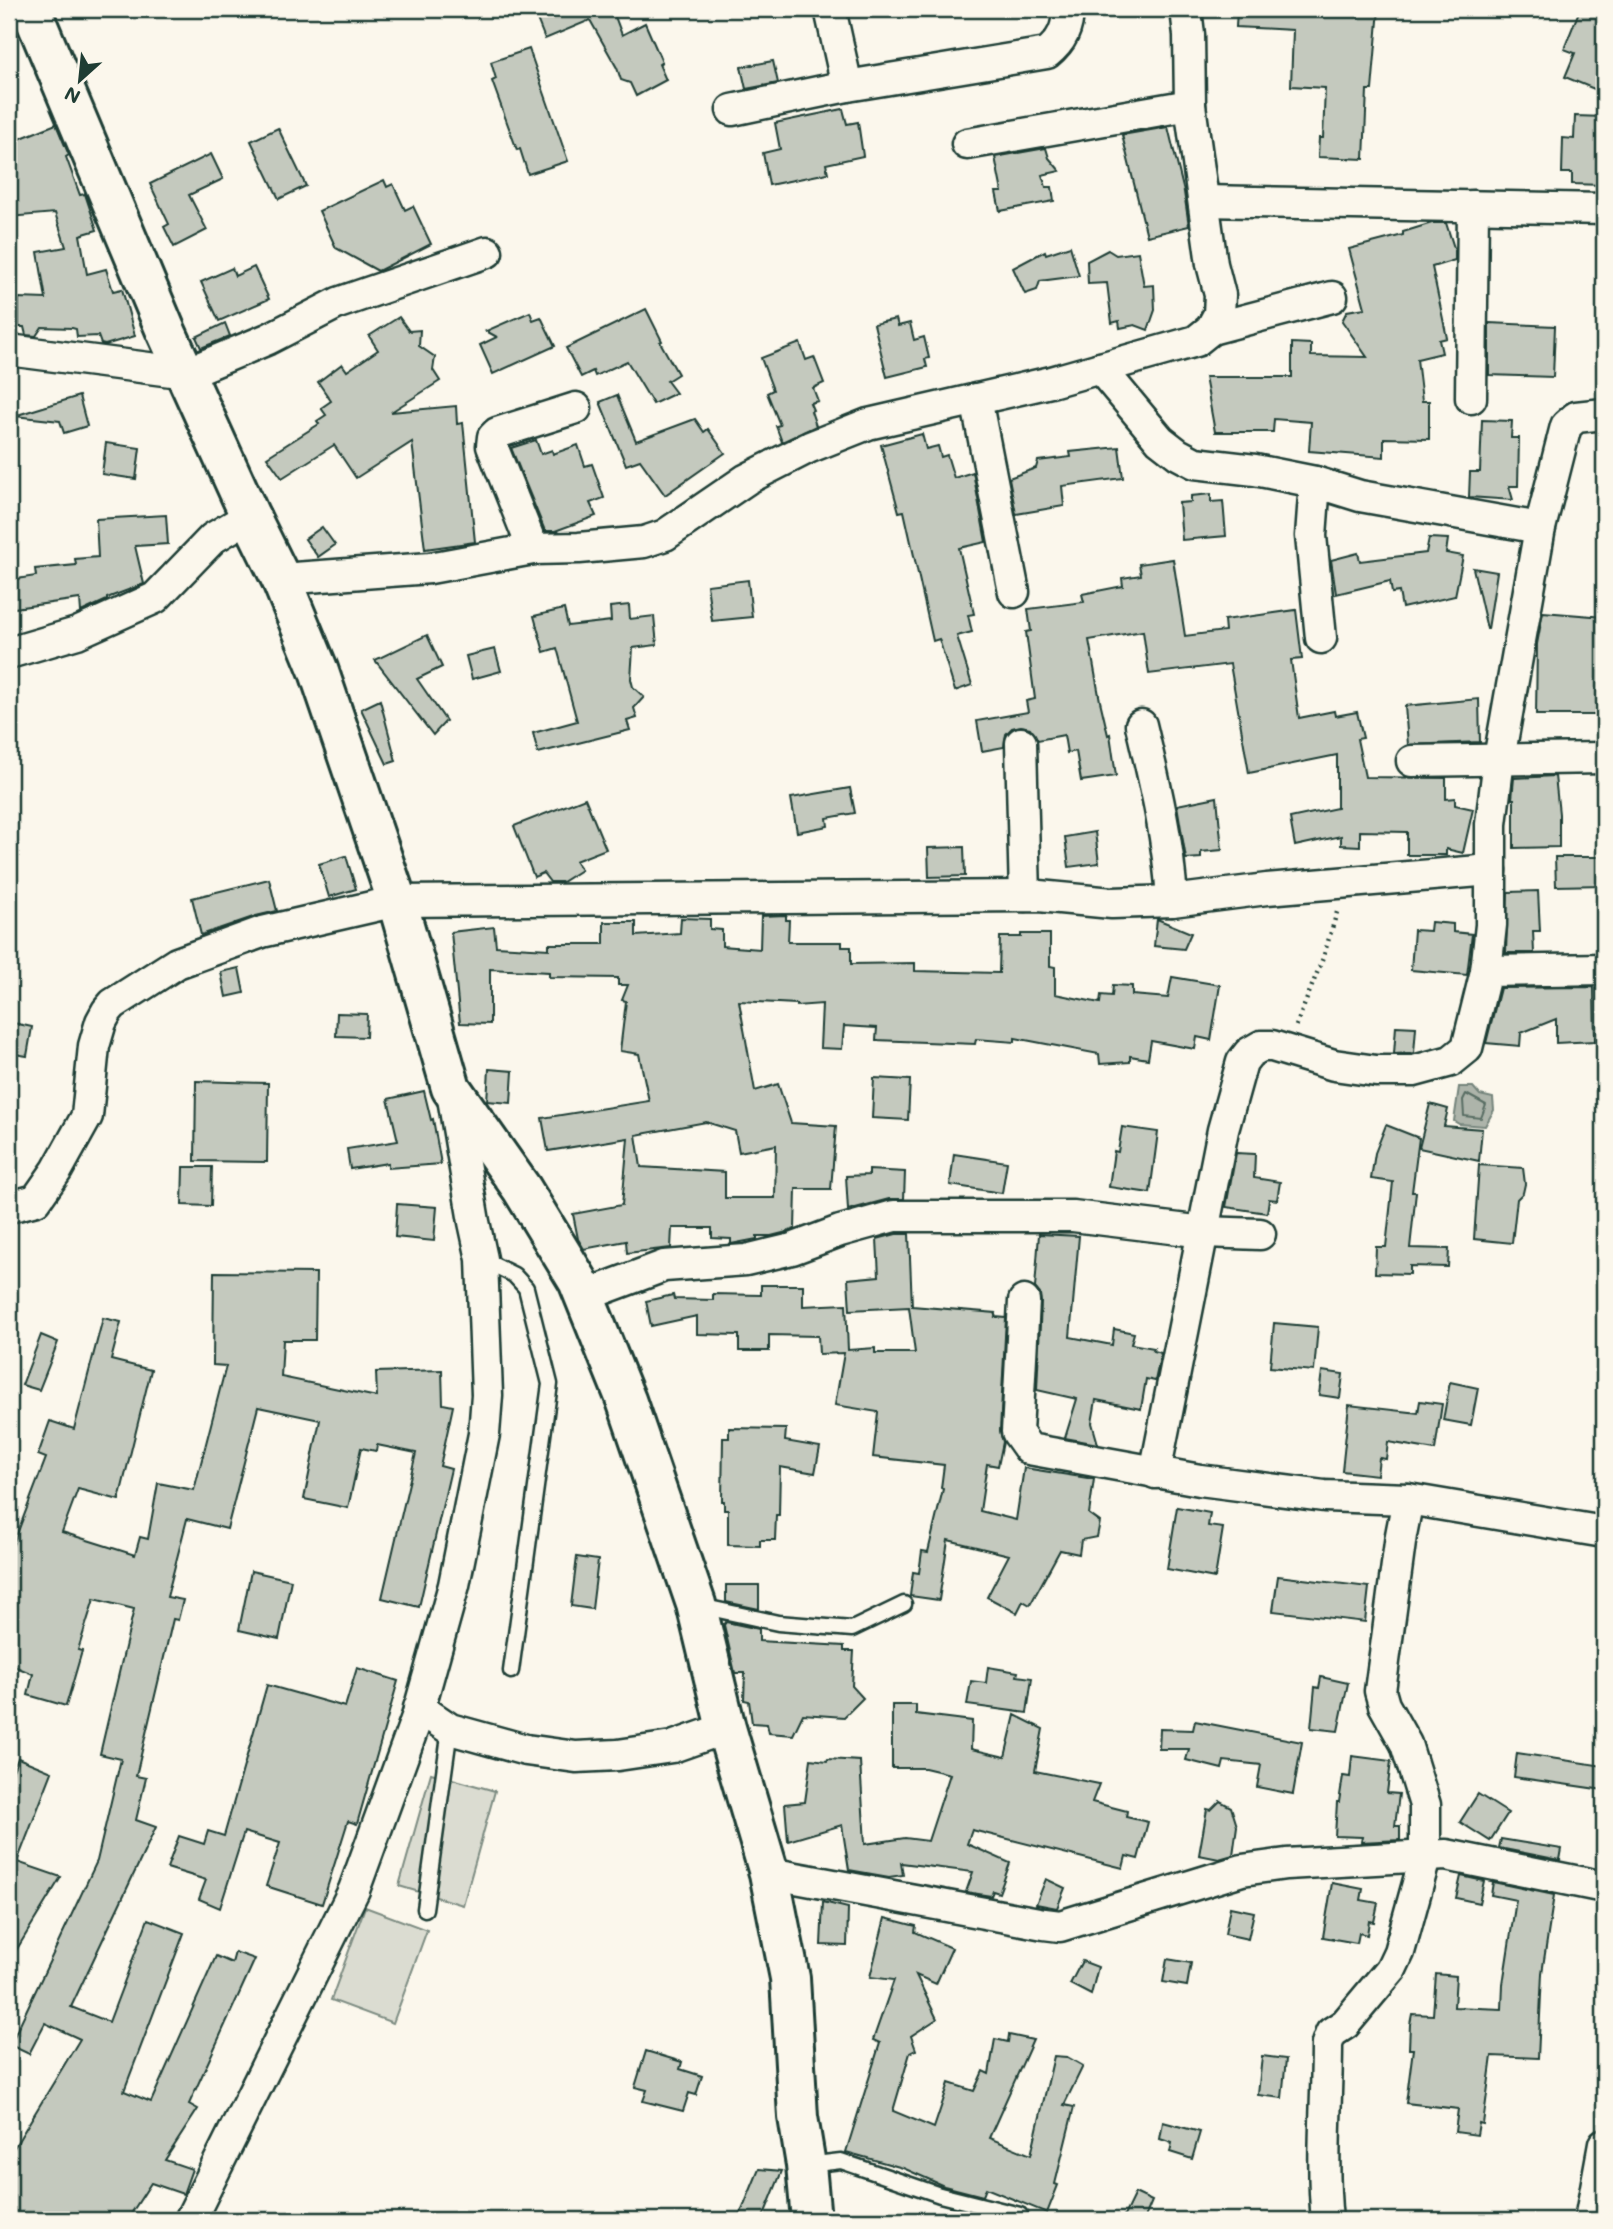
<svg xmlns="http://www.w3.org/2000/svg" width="1613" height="2229" font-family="Mali,sans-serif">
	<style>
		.park { fill: #dbdcd1; stroke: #7d8c82; stroke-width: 2 }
		.water { fill: #adb4aa; stroke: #74847b; stroke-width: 2 }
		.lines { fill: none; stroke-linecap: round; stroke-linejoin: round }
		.shore { stroke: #586d63; stroke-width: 2 }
		.building { fill: #c4c9be; stroke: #1f3d34; stroke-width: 2; fill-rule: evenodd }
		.lane-casing { stroke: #1f3d34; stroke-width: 19 }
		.street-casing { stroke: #1f3d34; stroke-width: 35 }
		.secondary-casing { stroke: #1f3d34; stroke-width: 44 }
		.path { stroke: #1f3d34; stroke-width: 4.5; stroke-dasharray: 2 5; stroke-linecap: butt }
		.lane { stroke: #fbf7ec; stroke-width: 14 }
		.street { stroke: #fbf7ec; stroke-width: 30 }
		.secondary { stroke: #fbf7ec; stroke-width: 38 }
	</style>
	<rect width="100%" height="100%" fill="#fbf7ec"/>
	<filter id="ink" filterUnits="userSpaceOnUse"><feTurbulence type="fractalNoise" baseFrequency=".0143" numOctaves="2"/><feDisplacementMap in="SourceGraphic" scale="14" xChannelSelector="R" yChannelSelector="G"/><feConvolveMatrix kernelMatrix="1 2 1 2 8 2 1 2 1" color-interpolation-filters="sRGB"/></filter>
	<g filter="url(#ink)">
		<g class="park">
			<path d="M431,1773L495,1791L463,1905L399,1886Z"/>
			<path d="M365,1907L427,1930L393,2023L331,2000Z"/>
		</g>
		<path class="water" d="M1459,1087H1473L1480,1095L1493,1098L1494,1110L1485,1126L1459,1124L1454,1121Z"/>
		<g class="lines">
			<path class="shore" d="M1466,1094L1486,1105L1481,1118L1464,1116L1463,1100Z"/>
		</g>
		<g class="building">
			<path d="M533,9H617L613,11L622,35L645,23L662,62L659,64L666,80L636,96L630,83L621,80L617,68L590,20L545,39Z"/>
			<path d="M1237,9H1379L1372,90H1367L1364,159L1318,157L1319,138H1323L1325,88L1291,86L1293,30L1236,27Z"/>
			<path d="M1580,9H1604V93L1565,77L1575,53L1564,49Z"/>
			<path d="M529,49L568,161L528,174L520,149L517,150L492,81L496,79L491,62Z"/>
			<path d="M773,61L778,83L746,89L741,67Z"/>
			<path d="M843,109L847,124L858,122L863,156L826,164L828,173L769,185L763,153L780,149L775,123Z"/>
			<path d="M1575,116L1604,117V173H1602V185L1572,184V173H1562L1563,138L1574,139Z"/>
			<path d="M56,124L69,155L66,157L80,195L85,194L97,230L80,235L87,274L106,269L113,291L122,289L135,336L105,345L101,344L98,336L77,337L76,329L72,328L42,327L36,336L26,335L24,327H19V298L46,299L38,252L66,247L55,213L9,217V143Z"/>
			<path d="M1168,127L1184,192L1189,226L1147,236L1122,135Z"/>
			<path d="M278,128L306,186L279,199L251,141Z"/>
			<path d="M1046,148L1049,158L1060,171L1042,175L1046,187H1052L1054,201L1000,211L996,192H1002L995,157Z"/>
			<path d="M211,154L223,179L189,195L207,230L174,247L164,227L169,224L150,184Z"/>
			<path d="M384,180L387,187L393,184L405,210L413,206L431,244L378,271L336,248L319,211Z"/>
			<path d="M1432,223H1446L1455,251V260L1432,267L1447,338L1439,340L1442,353L1417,359L1422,401H1429V439L1384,438V457L1309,451L1311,422L1274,419L1273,432H1215L1205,377H1292V343L1311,344V356L1367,357L1342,321L1347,311L1365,308L1349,249L1403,235V232Z"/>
			<path d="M1070,246L1079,276L1040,281L1037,290L1025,294L1013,268L1045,251L1046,254Z"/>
			<path d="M1108,250L1116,255L1138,252L1144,286L1154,285L1155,310L1148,330L1135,325L1120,328L1119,321L1112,323L1107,283L1088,284L1087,261Z"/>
			<path d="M254,267L269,299L219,321L201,282L232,268L235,276Z"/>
			<path d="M646,309L662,341L660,342L678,374L667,381L676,393L653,404L627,361L595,376L593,371L581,377L566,348Z"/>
			<path d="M530,312L533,320L541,317L555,346L493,374L480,345L497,337L486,331Z"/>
			<path d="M399,317L409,331L420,330L419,346L435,357L433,370L440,381L391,412L456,406L457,424L463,423L475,542L425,549L412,442L356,478L334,445L282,478L267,457L319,424L317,421L326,415L321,408L331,401L318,382L342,364L347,371L378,350L369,336Z"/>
			<path d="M896,319L898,326L910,323L914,340L924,337L929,358L925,359L927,367L887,377L874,324Z"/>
			<path d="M225,323L230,336L201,348L196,337Z"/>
			<path d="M1489,323L1555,326L1553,377L1489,375Z"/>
			<path d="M800,343L806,360L814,357L824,383L813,388L818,401L810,403L813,410L811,411L816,426L782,442L776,426L780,425L767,393L773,390L761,358Z"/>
			<path d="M617,395L636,441L695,419L704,432L708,429L725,453L665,495L640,460L626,465L600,402Z"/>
			<path d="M79,396L87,426L64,433L60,421L14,416Z"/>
			<path d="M1482,420L1512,421L1511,438H1519L1518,486H1509L1513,500L1469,497L1470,472H1480Z"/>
			<path d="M922,434L926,449L938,446L941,457L947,455L954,478L973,472L986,542L959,548L974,614L968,615L972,632L957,636L972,685L955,691L939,639L933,641L904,511L899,512L881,445Z"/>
			<path d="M536,440L541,454L552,450L553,454L578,445L585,466L592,464L604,498L590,503L596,516L555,531H545L511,448Z"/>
			<path d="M106,443L140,448L136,479L102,474Z"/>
			<path d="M1119,447L1123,478L1062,486L1064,506L1016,514L1009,478L1036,468L1038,461L1071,457L1070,452Z"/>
			<path d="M1211,494V502L1223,501L1226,536L1182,540L1179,503L1191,502V496Z"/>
			<path d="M166,515L168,544L135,546L144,584L107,598V600L81,612L80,599L14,608L10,580L36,576L35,569L76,565L75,559L98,557L96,519Z"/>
			<path d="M322,527L335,545L318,557L305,539Z"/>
			<path d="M1429,538L1448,539L1446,553L1463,556L1455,596L1402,608L1399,592L1392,593L1390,581L1336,594L1331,560L1358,553L1360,561L1426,553Z"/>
			<path d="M1173,559L1185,636L1225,631L1224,620L1296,610L1302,659L1291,660L1299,718L1334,711L1335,716L1357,712L1363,738L1357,739L1365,777L1446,778V799L1455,798V805L1473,809L1463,853L1446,849V855H1407V832L1360,831V846L1341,845V836L1295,846L1290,818L1337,808V755L1249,773L1230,664L1149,674L1143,631L1089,640L1100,701L1108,735L1110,734L1116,776L1081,781L1076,751L1067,753L1064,735L1038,740L1030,728L1021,726L1012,728L1006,734L1004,747L982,751L977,721L1028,712L1026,701L1035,699L1026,632L1031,631L1028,609L1084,602L1082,594L1123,586L1122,578L1141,575L1139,564Z"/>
			<path d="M1473,568L1497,572L1488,629H1487Z"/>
			<path d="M748,580L752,617L712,621L707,585Z"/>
			<path d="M629,605L630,619L654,616L657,645L633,648L631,679L633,687L644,697L634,708L637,718L627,721L630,730L538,753L533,733L577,721L557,648L544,652L534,616L564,609L568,626L611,621L610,607Z"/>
			<path d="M1543,612L1604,617V715H1536L1537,644Z"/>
			<path d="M427,635L442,667L417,679L446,721L433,735L375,660Z"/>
			<path d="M495,649L501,671L472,679L466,656Z"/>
			<path d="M1479,699L1480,742L1408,745L1405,706Z"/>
			<path d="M380,700L396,761L387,764L361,709Z"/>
			<path d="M1555,776L1559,814V847L1514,848V799H1512L1514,778Z"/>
			<path d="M850,788L855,813L827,818L828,826L797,832L791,798Z"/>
			<path d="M1217,797L1222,850L1201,852V858L1186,859L1177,805Z"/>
			<path d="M585,798L606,849L575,861L581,870L562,882H550L543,873L534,877L514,826Z"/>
			<path d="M1095,832L1099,863L1069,867L1065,837Z"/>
			<path d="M964,847L965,876L929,877L928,848Z"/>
			<path d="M346,856L356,889L329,897L319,864Z"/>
			<path d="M1555,857H1604V885L1556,886Z"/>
			<path d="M269,879L277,911L256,916L201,935L192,898Z"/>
			<path d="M1538,891L1540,931H1533L1534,953H1506L1508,892Z"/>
			<path d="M786,915V920H789L788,942H842V947H851V964L915,963V971L999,973L1000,937H1021V934H1050V966L1055,967V994L1100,1003L1101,995L1112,996L1113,985L1132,986V995L1168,998L1172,977L1220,985L1211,1040L1197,1037L1195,1049L1151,1041L1148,1059L1130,1056V1062L1100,1064L1099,1054L1015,1038V1042L976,1039L975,1044L876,1040L877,1028L844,1026L842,1049L820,1048L822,1004L796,1006V1004L739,1001L755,1091L778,1084L791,1123L836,1126L831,1189H796L795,1229L787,1232L771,1236H757V1239L731,1244V1239L712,1238V1228H672L671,1248L627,1253L626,1241L584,1249L578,1239L573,1214L622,1205L628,1138L548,1151L542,1118L649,1101L639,1054L620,1051L626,1001L622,1000L628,985H618V978L549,977V972L490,969V1024L460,1023L451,932L494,927L496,946L549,949V944H604V922H636V936L680,933L681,918L710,919V929L722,930V946L760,949L761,916ZM706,1122L735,1131L739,1152L776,1145L775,1198H725V1172L641,1167L636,1135Z"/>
			<path d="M1157,919L1191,933L1184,949L1154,946Z"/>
			<path d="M1431,922L1453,924V932L1472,934L1467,975L1411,970L1414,930L1430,931Z"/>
			<path d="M239,968L244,993L226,997L221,972Z"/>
			<path d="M1594,987L1595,1041L1556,1043V1019L1521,1033L1520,1046L1486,1043L1500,988Z"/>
			<path d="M337,1013L367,1014L366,1037L336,1036Z"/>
			<path d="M9,1022L32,1027L27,1056L9,1053Z"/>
			<path d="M1396,1026L1416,1027L1414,1053L1394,1054Z"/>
			<path d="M489,1069L513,1071L511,1103L487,1101Z"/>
			<path d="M874,1078L910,1080L908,1120L872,1118Z"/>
			<path d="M196,1081L268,1083L267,1162L195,1161Z"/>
			<path d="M424,1091L431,1120L433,1119L441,1164L388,1168V1163L350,1169L347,1149L398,1141L388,1099Z"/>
			<path d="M1430,1104L1448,1109L1444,1126L1482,1129L1479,1161L1419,1148Z"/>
			<path d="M1386,1125L1419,1138L1412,1192H1416L1410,1248L1449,1249L1448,1267L1410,1266V1274L1375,1273L1376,1247H1386L1393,1182L1371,1179L1375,1153Z"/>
			<path d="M1122,1127L1158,1132L1150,1193L1109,1187L1114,1151L1118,1152Z"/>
			<path d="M1236,1153L1255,1154L1254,1178L1280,1182L1277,1200L1269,1199L1267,1213L1226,1207Z"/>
			<path d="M954,1154L1007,1162L1002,1193L950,1185Z"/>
			<path d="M1479,1165L1523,1168L1525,1184L1523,1193L1517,1199L1512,1243L1474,1239Z"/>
			<path d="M183,1167H212L211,1206L182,1205Z"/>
			<path d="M869,1170L905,1172L904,1199H889L848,1210L846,1176L869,1175Z"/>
			<path d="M397,1204L437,1207L434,1241L395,1237Z"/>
			<path d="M896,1234H909L912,1306L996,1313L995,1317L1006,1318L1000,1431L1003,1442L998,1466L987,1464L980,1511L1016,1520L1024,1468L1094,1479L1089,1514L1100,1522L1097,1537L1081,1540L1079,1554L1060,1550L1030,1605L1023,1601L1017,1613L987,1597L1009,1555L948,1540L939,1600L910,1596L913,1572L919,1573L922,1551L928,1552L943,1489L941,1488L944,1465L873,1457L878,1412L835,1405L844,1353L819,1354L818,1336L769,1335V1351H739V1335L697,1334V1316L651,1326L646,1301L673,1295L674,1299L713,1300V1294L761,1295V1285H803V1306L846,1304L848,1350L875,1348V1353H915L909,1307L850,1310L848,1279L879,1276L877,1239Z"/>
			<path d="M1039,1234L1079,1236L1070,1337L1112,1345L1114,1329L1134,1333L1131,1344L1154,1348L1153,1351L1161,1353L1155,1381L1146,1379L1141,1409L1096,1400L1092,1423L1098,1444L1065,1438L1077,1399L1037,1390L1041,1302L1040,1294L1035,1288Z"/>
			<path d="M214,1272L316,1273L315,1340H283L281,1377L377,1397L376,1372L442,1370L443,1404L453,1406L440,1466L451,1469L419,1607L382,1598L416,1453L377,1445L376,1451L361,1448L348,1508L304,1499L320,1420L258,1407L227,1529L187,1519L167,1597L183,1600L178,1620L173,1619L136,1776L146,1778L136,1820L156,1827L71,2007L109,2022L148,1919L184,1933L124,2091L151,2102L216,1956L232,1963L235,1952L255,1959L189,2104L198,2109L165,2160L192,2169L183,2194L151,2183L127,2220H9V2156L80,2039L45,2023L29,2054L10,2045L97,1861L121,1759L100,1754L134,1609L94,1599L78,1650L82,1651L66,1706L28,1695L33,1674L9,1664V1555L46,1458L38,1455L50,1421L74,1429L103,1318L121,1322L111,1360L151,1370L119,1500L78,1489L62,1532L135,1555L140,1537L148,1539L158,1483L194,1490L226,1366L213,1365Z"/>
			<path d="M1274,1323L1318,1327L1314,1371L1270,1367Z"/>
			<path d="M41,1335L58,1342L39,1390L22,1385Z"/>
			<path d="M1322,1371L1343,1374L1340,1398L1319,1395Z"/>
			<path d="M1450,1382L1478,1388L1471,1425L1443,1420Z"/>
			<path d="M1420,1401L1442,1404L1435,1450L1388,1442L1386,1459L1379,1458L1377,1475L1342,1471L1349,1405L1418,1413Z"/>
			<path d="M729,1428L786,1429L785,1441L820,1447L815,1473L780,1467L779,1515H776L775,1540H760V1546L728,1545V1510H724V1501H722L723,1438H729Z"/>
			<path d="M1177,1507L1210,1513L1208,1526L1223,1528L1215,1578L1167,1569Z"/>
			<path d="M577,1557L598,1560L592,1609L571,1606Z"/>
			<path d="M251,1571L291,1580L279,1639L239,1630Z"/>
			<path d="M1278,1576L1369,1587L1365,1622L1273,1611Z"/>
			<path d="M726,1585H759V1609L726,1602Z"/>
			<path d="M726,1622L759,1629V1641L844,1646V1651H854L852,1686L863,1698L844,1717L803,1714L793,1735L769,1733L767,1724L752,1723L749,1701L744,1700L745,1673H735L724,1625Z"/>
			<path d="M988,1667L1018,1672L1017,1676L1032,1678L1027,1713L967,1705L971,1681L986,1683Z"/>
			<path d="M357,1668L398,1681L357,1824L348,1821L322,1904L266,1886L280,1843L244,1832L220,1908L199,1899L206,1880L167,1868L179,1836L204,1844L208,1831L224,1836L267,1685L345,1707Z"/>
			<path d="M1321,1677L1348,1683L1338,1731L1311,1728L1315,1687L1319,1688Z"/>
			<path d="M892,1705H916V1714L972,1721L971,1749L1005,1757L1015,1715L1043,1729L1035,1771L1099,1784L1092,1802L1127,1811L1126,1817L1148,1822L1138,1859L1126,1856L1123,1868L972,1830L967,1844L1010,1863L999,1893L993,1891L991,1896L966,1892L973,1872L901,1863L903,1875L889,1877L849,1870L842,1825L788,1841L785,1804L805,1802L811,1759L827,1761L828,1759L860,1761L865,1844L905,1838L928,1841L950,1774L925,1768H892Z"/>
			<path d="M1195,1721L1302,1742L1293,1794L1257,1787L1261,1765L1224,1761L1222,1769L1186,1760L1189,1749H1159L1160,1729L1193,1730Z"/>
			<path d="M1517,1753L1604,1766V1790L1514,1777Z"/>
			<path d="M1352,1756L1391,1761L1387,1793L1399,1794L1395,1826H1400V1840L1361,1842L1362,1837L1335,1836L1337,1802H1339L1343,1776L1350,1777Z"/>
			<path d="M18,1758L52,1772L17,1862L61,1877L9,1962V1885L13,1872L9,1879V1781Z"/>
			<path d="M1478,1794L1508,1813L1490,1841L1460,1822Z"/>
			<path d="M1220,1801L1231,1807L1237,1826L1233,1855L1219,1859L1199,1855L1207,1809L1211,1810Z"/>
			<path d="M1501,1839L1562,1849L1560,1860L1499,1848Z"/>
			<path d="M1461,1876L1484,1881L1479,1903L1456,1898Z"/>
			<path d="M1046,1879L1065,1888L1057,1908L1036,1904Z"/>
			<path d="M1493,1882L1554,1895L1542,1973L1538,2058L1492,2056L1483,2124L1479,2123L1477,2135L1455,2132L1458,2109L1406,2103L1413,2049H1409L1410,2024L1412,2014L1433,2015L1436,1974L1456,1976L1454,2007L1502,2009L1503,1984L1516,1900L1491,1895Z"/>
			<path d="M1332,1883L1363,1889L1361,1900L1378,1903L1374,1922L1369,1921L1367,1935L1359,1933L1357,1943L1323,1937Z"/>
			<path d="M823,1902L848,1908L847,1946L821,1945Z"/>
			<path d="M1230,1907L1254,1912L1248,1939L1225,1934Z"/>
			<path d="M885,1918L916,1926L915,1932L952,1948L936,1984L916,1975L937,2019L911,2036L916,2050L910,2053L893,2111L934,2128L949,2083L974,2091L983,2071L989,2074L995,2039L1008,2042L1009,2035L1033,2040L989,2138L1031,2155L1054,2056L1067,2057L1083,2066L1064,2105L1074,2107L1055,2184L1058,2185L1047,2213L986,2188L983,2196L944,2186L903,2168L846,2152L880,2043L873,2040L894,1980L870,1977Z"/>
			<path d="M1167,1959L1191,1963L1187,1986L1163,1982Z"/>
			<path d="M1082,1961L1098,1967L1091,1995L1070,1984Z"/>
			<path d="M646,2051L682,2062L680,2069L702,2076L696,2095L689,2093L683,2111L643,2101L647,2090L635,2087Z"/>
			<path d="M1262,2056L1286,2059L1282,2098L1258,2095Z"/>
			<path d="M1163,2122L1200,2132L1192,2159L1170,2152L1172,2143L1160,2139Z"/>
			<path d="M759,2169L782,2171L762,2220H738Z"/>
			<path d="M1135,2193L1152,2201L1144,2220H1122Z"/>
		</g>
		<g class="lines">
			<defs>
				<g id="lane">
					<path d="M482,1259L514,1275L526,1288L550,1384L511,1671"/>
					<path d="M700,1606L778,1623L852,1629L904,1604"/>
					<path d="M425,1909L450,1729"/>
					<path d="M807,2165L841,2161L940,2195L1020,2215"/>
				</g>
				<g id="street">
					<path d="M830,9L847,86"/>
					<path d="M732,110L847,86L1047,53C1062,41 1068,28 1068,9"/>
					<path d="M967,144L1190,105"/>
					<path d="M1204,201L1604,209"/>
					<path d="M1211,329L1332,297"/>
					<path d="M9,350L187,373L268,339L338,303L487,252"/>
					<path d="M1100,368L1160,440L1178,454L1195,463L1255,470L1315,482L1360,496L1540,528L1499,759L1491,824V925L1486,971L1467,1048L1451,1061L1414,1071H1376L1334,1065L1272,1046H1261L1249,1053L1242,1062L1223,1130L1155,1473"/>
					<path d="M1471,398L1473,206"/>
					<path d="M976,399L1014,592"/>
					<path d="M1315,482L1311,536L1321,638"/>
					<path d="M1540,528L1566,426L1576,417L1604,414"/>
					<path d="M533,549L492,446L493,437L497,433L576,408"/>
					<path d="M281,579L430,568L533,549L579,548L644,542L665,535L747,479L810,447L868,424L1051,382L1196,341L1211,329L1219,314L1220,295L1212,264L1190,105L1189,35L1186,9"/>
					<path d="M9,653L77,633L155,598L213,538L250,516"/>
					<path d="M1141,725C1155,783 1169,842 1172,901"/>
					<path d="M1021,743L1025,896"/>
					<path d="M1412,761L1604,758"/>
					<path d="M1486,971L1604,969"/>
					<path d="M9,1207L36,1200L57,1170L87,1116L94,1046L101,1022L107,1011L113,1004L177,963L262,932L397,901L1039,896L1112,903L1172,901L1267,889L1491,870"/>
					<path d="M584,1296L664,1266L746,1260L792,1249L840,1231L894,1216H1073L1204,1232L1260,1234"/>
					<path d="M1024,1301L1017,1432L1029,1449L1200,1480L1324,1496L1408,1499L1604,1532"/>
					<path d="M419,1708L450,1729L526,1750L576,1757L618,1755L672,1747L726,1728"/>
					<path d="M769,1873L1044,1924L1060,1926L1242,1870L1286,1864L1446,1855L1604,1887"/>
					<path d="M190,2220L354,1890L417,1717L454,1585L484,1434L487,1395L482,1259L474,1222L452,1092"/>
					<path d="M1327,2220C1321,2162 1327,2103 1327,2044L1331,2033L1345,2024L1391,1969L1399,1952L1425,1858V1805L1406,1744L1384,1705L1380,1691L1401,1535L1408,1499"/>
					<path d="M1590,2220L1604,2144"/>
				</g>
				<path id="secondary" d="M31,9L165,329L250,516L281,579L318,669L397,901L451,1088L522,1189L578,1281L626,1400L696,1604L726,1728L769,1873L790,1978L798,2117L806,2165L811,2220"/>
			</defs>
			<use href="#lane" class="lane-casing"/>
			<use href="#street" class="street-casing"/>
			<use href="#secondary" class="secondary-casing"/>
			<path class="path" d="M1296,1026L1323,958L1338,909"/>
			<use href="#lane" class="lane"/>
			<use href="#street" class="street"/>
			<use href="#secondary" class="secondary"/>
		</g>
	</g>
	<rect width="1613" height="2229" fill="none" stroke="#fbf7ec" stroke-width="35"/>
	<rect x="18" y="18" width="1578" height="2194" fill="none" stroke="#1f3d34" stroke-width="2.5" filter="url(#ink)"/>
	<g transform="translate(80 80) rotate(207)" stroke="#fbf7ec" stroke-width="5" paint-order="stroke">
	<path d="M0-5L12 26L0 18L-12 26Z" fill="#1f3d34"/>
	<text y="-10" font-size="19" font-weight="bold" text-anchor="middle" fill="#1f3d34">N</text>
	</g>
</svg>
